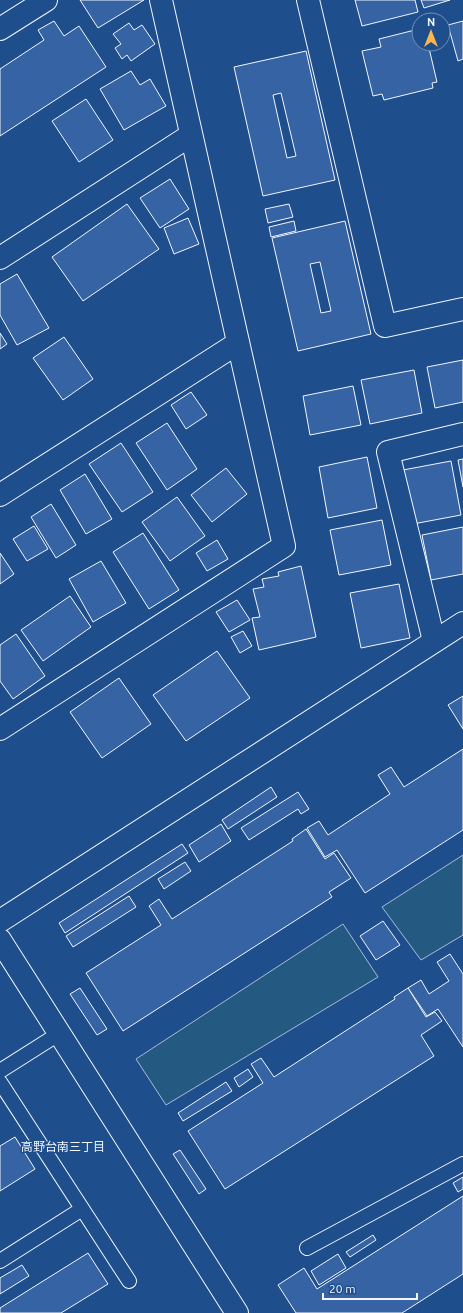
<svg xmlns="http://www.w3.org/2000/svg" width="463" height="1313" font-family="Ubuntu,'Noto Sans JP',sans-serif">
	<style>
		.green { fill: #245a82; stroke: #a8bbd7 }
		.building { fill: #3563a3; stroke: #f2f6ff; fill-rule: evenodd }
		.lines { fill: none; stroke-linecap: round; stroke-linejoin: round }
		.lane-casing { stroke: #f2f6ff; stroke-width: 16 }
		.street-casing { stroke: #f2f6ff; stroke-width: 24 }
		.secondary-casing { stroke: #f2f6ff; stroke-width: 24 }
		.lane { stroke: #1f4e8c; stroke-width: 14 }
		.street { stroke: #1f4e8c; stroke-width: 22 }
		.secondary { stroke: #1f4e8c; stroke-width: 22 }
		.labels { text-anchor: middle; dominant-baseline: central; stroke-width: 3; stroke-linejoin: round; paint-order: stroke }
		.neighbourhood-label { font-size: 12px; fill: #f2f6ff; stroke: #1f4e8c }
	</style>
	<rect width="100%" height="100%" fill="#1f4e8c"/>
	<g class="green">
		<path d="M463,855V935L421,960L382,907Z"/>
		<path d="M343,924L378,977L166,1105L136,1059Z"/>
	</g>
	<g class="building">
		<path d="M80,0H144L98,28Z"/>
		<path d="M355,0H415L418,12L362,26Z"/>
		<path d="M421,0H450L424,8Z"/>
		<path d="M54,21L64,36L79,26L106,67L0,136V69L44,40L38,30Z"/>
		<path d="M463,21V59L458,61L448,25Z"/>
		<path d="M129,23L134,30L142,25L155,44L131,61L127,55L122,59L115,48L121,44L113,34Z"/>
		<path d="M419,29V44H428L437,82L432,83L433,88L384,100L382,94L373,96L362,51L381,47L379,39Z"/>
		<path d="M306,51L335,180L263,196L234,67ZM281,93L296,156L287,158L273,95Z"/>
		<path d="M131,71L140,85L150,79L166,106L124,130L100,89Z"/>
		<path d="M86,99L113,140L79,162L52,121Z"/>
		<path d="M170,179L189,209L160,228L140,198Z"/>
		<path d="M127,204L159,249L83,301L52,257Z"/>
		<path d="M289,204L293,217L268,223L265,209Z"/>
		<path d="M188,218L199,244L174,254L164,228Z"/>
		<path d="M294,221L296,231L271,237L269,227Z"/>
		<path d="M345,221L371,334L298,351L272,238ZM320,262L331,311L321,313L310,264Z"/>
		<path d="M17,274L49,328L17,345L0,315V284Z"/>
		<path d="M0,333L7,344L0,349Z"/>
		<path d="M64,337L93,379L63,400L33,358Z"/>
		<path d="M463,360V402L435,408L427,367Z"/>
		<path d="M414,370L422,413L370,424L361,380Z"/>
		<path d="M353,386L361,425L310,435L303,396Z"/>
		<path d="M191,392L207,415L186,429L171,405Z"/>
		<path d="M167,423L197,469L167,490L136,443Z"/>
		<path d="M121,443L153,492L122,512L89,464Z"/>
		<path d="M367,457L377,508L328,518L319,467Z"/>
		<path d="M463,459V487L458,460Z"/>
		<path d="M451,461L461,515L413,524L403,470Z"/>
		<path d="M226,468L247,494L212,522L191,495Z"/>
		<path d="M85,474L112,519L86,534L60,490Z"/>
		<path d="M177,497L205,536L170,561L142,522Z"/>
		<path d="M51,504L76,545L56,558L31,517Z"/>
		<path d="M382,520L391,565L339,575L330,530Z"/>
		<path d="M34,526L48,549L27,561L13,539Z"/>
		<path d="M463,527V574L431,580L422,535Z"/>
		<path d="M143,533L179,590L149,609L113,552Z"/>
		<path d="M217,540L228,559L207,571L196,553Z"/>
		<path d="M0,553L14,574L0,584Z"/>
		<path d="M101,561L126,603L93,622L69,579Z"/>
		<path d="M301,566L316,637L259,650L252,618L260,617L253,589L264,587L262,579L279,576L278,572Z"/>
		<path d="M399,584L410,638L361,648L350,593Z"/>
		<path d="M70,596L91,627L43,661L21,630Z"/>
		<path d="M237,600L250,620L229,632L216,612Z"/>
		<path d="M243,631L252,646L240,653L231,637Z"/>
		<path d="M16,634L45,676L13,699L0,681V645Z"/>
		<path d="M217,651L250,698L186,741L153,695Z"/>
		<path d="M119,678L151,724L102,758L70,712Z"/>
		<path d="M463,696V729L448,705Z"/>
		<path d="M463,749V830L365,893L337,850L325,857L307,828L319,821L328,835L390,794L378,775L391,767L404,787Z"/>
		<path d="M271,787L277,797L228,829L222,820Z"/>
		<path d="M298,792L309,809L301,814L298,809L249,840L241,828Z"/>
		<path d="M221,824L231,841L199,862L189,845Z"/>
		<path d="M306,829L325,859L334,853L351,878L329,892L332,897L123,1031L86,973L161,925L149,906L159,899L172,919L293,841L292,839Z"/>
		<path d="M182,844L188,853L65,933L59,923Z"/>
		<path d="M185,862L191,871L164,889L158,879Z"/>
		<path d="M129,896L136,907L73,947L66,936Z"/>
		<path d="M383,921L400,945L376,960L360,936Z"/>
		<path d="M450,954L463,974V1047L438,1009L427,1016L408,988L421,980L429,994L449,981L437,962Z"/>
		<path d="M80,988L107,1029L97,1035L70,994Z"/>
		<path d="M408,988L426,1017L435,1012L442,1021L421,1035L434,1056L225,1189L188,1131L263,1083L251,1064L261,1058L274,1077L395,999L394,997Z"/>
		<path d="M248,1069L253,1077L239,1087L234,1078Z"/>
		<path d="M226,1082L232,1091L183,1121L178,1113Z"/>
		<path d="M15,1137L35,1169L0,1191V1146Z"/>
		<path d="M180,1150L206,1189L199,1194L173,1154Z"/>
		<path d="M463,1177V1189L458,1192L453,1183Z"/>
		<path d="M463,1196V1274L402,1313H296L278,1285L304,1268L317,1289Z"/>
		<path d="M373,1235L376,1240L350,1257L346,1252Z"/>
		<path d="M88,1253L108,1284L61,1313H0V1308Z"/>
		<path d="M338,1254L346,1268L319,1285L311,1271Z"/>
		<path d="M22,1265L29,1276L0,1294V1278Z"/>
	</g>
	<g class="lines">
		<defs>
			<g id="lane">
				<path d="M0,1071L60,1033"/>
				<path d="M0,1082L129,1281"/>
				<path d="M307,1248L463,1164"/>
				<path d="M0,1261L82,1209"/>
			</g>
			<g id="street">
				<path d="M308,0L385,326L463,309"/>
				<path d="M0,29L46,0"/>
				<path d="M0,258L191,135"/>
				<path d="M0,495L238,343"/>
				<path d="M434,641L388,452L463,434"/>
				<path d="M0,729L284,546L161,0"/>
			</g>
			<g id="secondary">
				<path d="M0,921L463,623"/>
				<path d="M0,940L237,1313"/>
			</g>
		</defs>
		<use href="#lane" class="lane-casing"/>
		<use href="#street" class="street-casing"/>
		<use href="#secondary" class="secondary-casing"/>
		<use href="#lane" class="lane"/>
		<use href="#street" class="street"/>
		<use href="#secondary" class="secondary"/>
	</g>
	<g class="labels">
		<g class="neighbourhood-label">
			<text x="63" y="1146">高野台南三丁目</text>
		</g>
	</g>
	<g transform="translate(431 32)"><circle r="19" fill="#1f4e8c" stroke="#7391ba"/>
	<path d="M0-3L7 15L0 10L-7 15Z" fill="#ffb74d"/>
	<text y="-6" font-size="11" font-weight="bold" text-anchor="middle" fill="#f2f6ff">N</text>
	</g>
	<path d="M323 1293v6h94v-6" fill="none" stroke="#f2f6ff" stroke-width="2"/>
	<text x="329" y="1293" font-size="12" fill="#f2f6ff" stroke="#1f4e8c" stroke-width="3" paint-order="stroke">20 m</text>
</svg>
